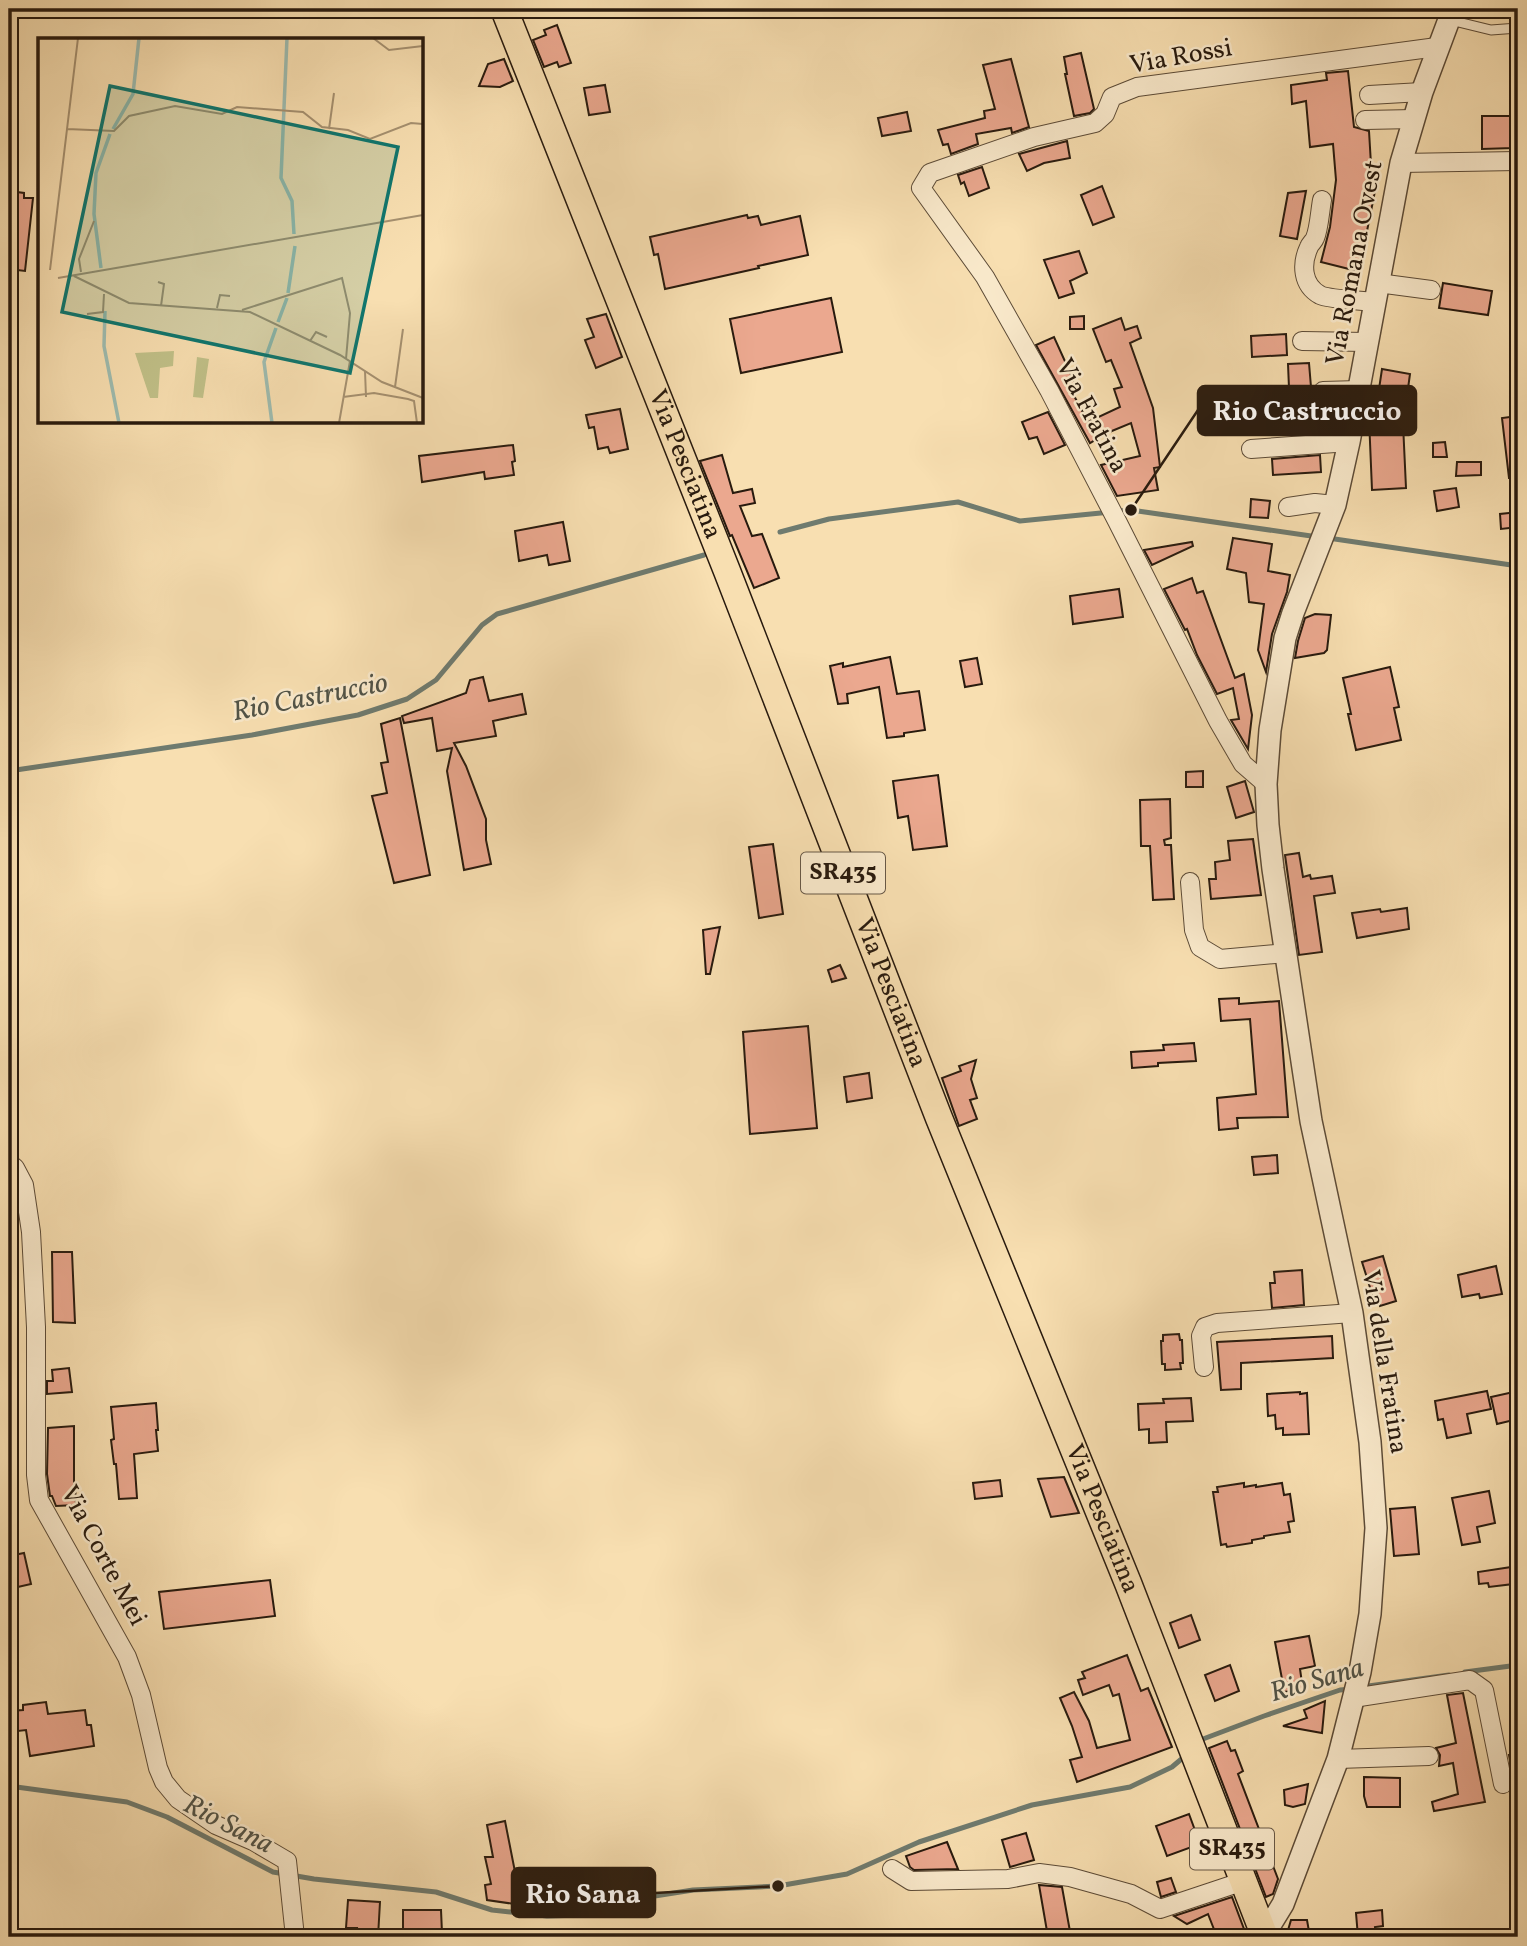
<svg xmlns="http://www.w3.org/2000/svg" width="1527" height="1946" font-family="Vollkorn,serif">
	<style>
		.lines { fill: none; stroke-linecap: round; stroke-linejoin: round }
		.stream { stroke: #6f7b6f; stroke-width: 5 }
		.building { fill: #eba88f; stroke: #281a0e; stroke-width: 2 }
		.service-casing { stroke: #5c4b37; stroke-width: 11 }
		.minor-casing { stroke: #5c4b37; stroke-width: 20 }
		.tertiary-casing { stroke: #5c4b37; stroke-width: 24 }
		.primary-casing { stroke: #281a0e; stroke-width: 29 }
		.service { stroke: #faeacc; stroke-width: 9 }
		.minor { stroke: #faeacc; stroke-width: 18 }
		.tertiary { stroke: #faeacc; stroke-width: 21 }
		.primary { stroke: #f8dfb1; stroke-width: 26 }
		.labels { text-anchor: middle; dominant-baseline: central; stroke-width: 5; stroke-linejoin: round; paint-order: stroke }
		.shield { fill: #faeacc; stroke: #675847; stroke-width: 2 }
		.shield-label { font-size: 24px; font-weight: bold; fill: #281a0e }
		.street-label { font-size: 26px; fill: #281a0e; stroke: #faeacc }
		.water-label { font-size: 28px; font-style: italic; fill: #515347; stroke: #faeacc }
		.inset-river { fill: none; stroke: #9ebcb0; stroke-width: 3.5 }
		.inset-road { fill: none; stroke: #a59070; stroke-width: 2 }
		.view { fill: #0f766e; fill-opacity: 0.15; stroke: #0f766e; stroke-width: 3.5 }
		.inset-edge { fill: none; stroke: #281a0e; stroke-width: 3.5 }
		.leader { fill: none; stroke: #281a0e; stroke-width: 2.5 }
		.callout-dot { fill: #281a0e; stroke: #faeacc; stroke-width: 2.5 }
		.callout { fill: #281a0e; stroke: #281a0e; stroke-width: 2.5 }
		.callout-label { font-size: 28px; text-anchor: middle; font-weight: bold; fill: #fff }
	</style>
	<rect width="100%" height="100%" fill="#f8dfb1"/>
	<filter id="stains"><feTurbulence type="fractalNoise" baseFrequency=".00286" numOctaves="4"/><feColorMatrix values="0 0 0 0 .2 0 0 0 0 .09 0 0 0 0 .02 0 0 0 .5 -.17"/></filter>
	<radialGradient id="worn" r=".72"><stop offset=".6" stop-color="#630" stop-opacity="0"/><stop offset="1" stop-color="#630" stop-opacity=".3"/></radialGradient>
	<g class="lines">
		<g class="stream">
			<path d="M780,532L829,519L958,502L1020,521L1131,510L1318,537"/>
			<path d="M1328,538L1518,566"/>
			<path d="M9,771L252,735L358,715L407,699L436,680L482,625L497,614L704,555"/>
			<path d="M1465,1672L1518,1665"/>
			<path d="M1361,1687L1449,1675"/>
			<path d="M1197,1744L1203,1739L1264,1716L1340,1690L1352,1689"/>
			<path d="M9,1786L127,1802L167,1817L273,1872L314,1879L436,1892L492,1910L547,1916L582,1915L642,1898L693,1890L778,1886L847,1874L919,1842L1032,1805L1130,1787L1172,1767L1185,1756"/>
		</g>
	</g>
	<g class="building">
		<path d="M557,25L571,63L559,67L557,62L544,67L533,40L546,35L544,30Z"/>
		<path d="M1081,53L1094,109L1090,113L1074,116L1065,74H1067L1064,57Z"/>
		<path d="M504,59L513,81L500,87L479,86L488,64Z"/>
		<path d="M1011,59L1029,127L1012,133L1011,128L976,134L978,144L951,154L948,144L943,145L938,130L985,118L984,111L995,109L983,65Z"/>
		<path d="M1348,71L1354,127L1369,131L1372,181H1377L1361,261H1359L1357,271L1321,262L1330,227L1336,180L1333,144L1310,147L1306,101L1292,104L1291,85L1327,80L1326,73Z"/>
		<path d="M605,85L610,112L589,115L584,88Z"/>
		<path d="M907,112L911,131L882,136L878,118Z"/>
		<path d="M1482,116H1513V148L1482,149Z"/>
		<path d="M1067,141L1070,158L1044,163L1027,171L1019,154Z"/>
		<path d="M982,167L989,188L969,196L964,182L961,184L958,175Z"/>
		<path d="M1102,186L1114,217L1093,225L1081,195Z"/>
		<path d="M9,191L24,193V198H33L25,271L9,269Z"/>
		<path d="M1306,191L1297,239L1280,236L1288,193Z"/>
		<path d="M747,215L748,218L758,216L761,225L800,216L808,255L758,266L759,268L665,289L658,254L654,255L650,237Z"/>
		<path d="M1079,251L1087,273L1070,281L1074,293L1059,298L1044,260Z"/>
		<path d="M1443,283L1492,291L1488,315L1439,308Z"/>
		<path d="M831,298L842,352L741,373L730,319Z"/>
		<path d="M606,314L622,357L596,368L585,340L594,337L587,319Z"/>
		<path d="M1084,316V329H1070V317Z"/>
		<path d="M1121,318L1125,330L1137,326L1141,338L1130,343L1153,408L1160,467L1154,468L1158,490L1117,496L1101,465L1140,456L1131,423L1107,433L1090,443L1036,345L1054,337L1078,390L1072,392L1088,422L1120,407L1114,389L1122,387L1111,360L1106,362L1093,329Z"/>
		<path d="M1286,334L1287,355L1252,357L1251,336Z"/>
		<path d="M1309,363L1311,387L1289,388L1288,364Z"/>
		<path d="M1382,369L1410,374L1406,403L1402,402L1406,488L1372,490L1369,418L1389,416L1392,390L1379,389Z"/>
		<path d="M620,409L628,449L610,453L608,447L598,449L594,427L589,428L586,415Z"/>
		<path d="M1048,412L1065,445L1044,454L1037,437L1029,439L1022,422Z"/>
		<path d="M1518,416V478H1509L1502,418Z"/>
		<path d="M1445,442L1447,457H1433V443Z"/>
		<path d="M513,445L515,461L512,462L514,475L485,479L484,472L422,482L419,456Z"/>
		<path d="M722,455L733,493L752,489L755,503L740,506L752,536L762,534L779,578L754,588L732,535L730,536L700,461Z"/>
		<path d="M1320,455L1321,472L1273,475L1272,459Z"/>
		<path d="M1457,462H1481V475L1456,476Z"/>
		<path d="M1456,488L1459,507L1437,511L1434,491Z"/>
		<path d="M1251,499L1270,501L1268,518L1250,517Z"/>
		<path d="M1518,512V527L1501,529L1500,514Z"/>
		<path d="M563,522L570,561L549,565L547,555L519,561L515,531Z"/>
		<path d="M1233,538L1272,544L1268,571L1290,575L1287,592L1272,634L1266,672L1258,650L1264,604L1249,602L1246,573L1227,569Z"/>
		<path d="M1192,542L1193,546L1152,565L1144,550Z"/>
		<path d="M1192,578L1197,593L1203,591L1235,678L1244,674L1252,715L1248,749L1231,720L1239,719L1233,688L1217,694L1197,655L1187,629L1185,630L1164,589Z"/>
		<path d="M1119,589L1123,617L1073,624L1070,596Z"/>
		<path d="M1315,614L1331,615L1327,650L1324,653L1295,658L1298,641L1305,618Z"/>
		<path d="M890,657L897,694L919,691L925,730L904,733V736L887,738L879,687L847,694L848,703L838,704L830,666L843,663V667Z"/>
		<path d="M977,658L982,684L965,687L960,661Z"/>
		<path d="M1390,667L1399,707L1394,708L1401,740L1356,750L1348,714H1351L1343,678Z"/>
		<path d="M483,677L489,701L522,694L526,714L493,721L496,736L454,743L466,766L486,819V840L491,864L464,870L447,771L452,748L437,751L432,718L404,723L402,716L466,693L470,680Z"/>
		<path d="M400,718L430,875L394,883L372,796L387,793L381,763L388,762L381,724Z"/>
		<path d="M1203,771V787H1186V772Z"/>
		<path d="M938,775L947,846L913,850L908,816L898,818L893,781Z"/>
		<path d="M1245,781L1254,812L1236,818L1227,787Z"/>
		<path d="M1170,799L1171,838L1164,840L1165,845H1171L1174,899L1153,900L1150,846H1141L1140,800Z"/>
		<path d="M1253,839L1261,895L1211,899L1209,879H1216L1215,862L1230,860L1228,841Z"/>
		<path d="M773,844L783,914L759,918L749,847Z"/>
		<path d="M1299,853L1303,877L1310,875L1311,879L1332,876L1335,893L1314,896L1322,952L1299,955L1285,855Z"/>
		<path d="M1407,908L1409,929L1357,938L1352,913L1380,909L1381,912Z"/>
		<path d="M720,927L710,974H706L703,930Z"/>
		<path d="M840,965L846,978L832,982L828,970Z"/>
		<path d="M1239,998V1004L1279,1001L1288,1117L1237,1118L1238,1128L1219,1130L1217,1098L1256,1094L1250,1019L1221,1021L1219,999Z"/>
		<path d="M808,1026L817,1128L750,1134L743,1032Z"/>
		<path d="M1194,1043L1196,1061L1158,1063V1066L1132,1068L1131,1052L1164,1050L1163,1045Z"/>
		<path d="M976,1060L971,1079L977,1098L970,1100L977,1119L959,1126L942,1078L961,1071L959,1066Z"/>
		<path d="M869,1073L872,1098L847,1102L844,1077Z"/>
		<path d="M1277,1155L1278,1173L1254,1175L1252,1157Z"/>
		<path d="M52,1252H72L75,1323L53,1322Z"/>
		<path d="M1383,1256L1396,1301L1380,1306L1378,1295L1373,1297L1362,1262Z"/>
		<path d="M1496,1266L1502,1294L1480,1298L1479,1294L1462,1297L1458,1275Z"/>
		<path d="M1302,1270L1304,1305L1272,1308L1270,1283H1275L1274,1272Z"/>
		<path d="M1179,1334L1180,1340H1182L1183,1363H1180L1181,1369L1165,1370V1364H1162L1161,1341H1163V1335Z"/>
		<path d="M1332,1336L1333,1358L1241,1363V1389L1221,1390L1217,1342Z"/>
		<path d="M69,1368L72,1392L47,1394V1381H53L52,1370Z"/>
		<path d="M1487,1391L1491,1409L1467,1414L1471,1433L1447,1438L1443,1419L1438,1420L1435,1401Z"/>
		<path d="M1518,1391V1419L1497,1424L1491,1397Z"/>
		<path d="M1300,1392V1394L1307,1393L1309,1434L1283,1435V1428L1276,1429L1275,1415L1268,1416L1267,1394Z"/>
		<path d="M1191,1398L1193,1421L1166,1422L1167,1442L1149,1443V1429L1139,1430L1138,1404L1164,1403L1163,1399Z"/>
		<path d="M156,1403L158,1430H156L158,1451L134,1454L137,1498L119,1499L116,1464H114L111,1440L114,1439L111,1407Z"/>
		<path d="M74,1426V1484H75L76,1505L56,1506L52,1496H50L47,1474L48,1428Z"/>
		<path d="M1064,1477L1079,1513L1051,1517L1038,1479Z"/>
		<path d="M1000,1480L1002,1496L975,1499L973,1483Z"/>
		<path d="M1244,1483V1487L1256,1485V1487L1282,1483L1284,1495L1290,1494L1294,1521L1288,1522L1290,1532L1264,1536V1538L1252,1540V1543L1227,1547L1226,1544L1221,1545L1213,1492H1218L1217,1487Z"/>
		<path d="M1489,1491L1495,1523L1477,1527L1480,1542L1462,1545L1452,1498Z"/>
		<path d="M1415,1507L1419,1554L1394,1556L1390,1509Z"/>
		<path d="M24,1553L31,1584L9,1589V1556Z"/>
		<path d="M1518,1566V1579L1513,1580V1584L1489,1587L1488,1583L1479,1584L1478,1572Z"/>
		<path d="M270,1580L275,1616L164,1629L159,1592Z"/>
		<path d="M1191,1615L1200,1640L1179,1648L1170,1623Z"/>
		<path d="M1309,1636L1315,1666L1300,1669L1303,1690L1283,1692L1282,1679L1275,1642Z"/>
		<path d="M1127,1655L1141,1691L1148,1688L1172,1747L1077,1782L1070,1760L1082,1757L1072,1726L1060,1698L1074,1692L1089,1721L1097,1748L1130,1740L1119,1694L1113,1696L1109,1685L1083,1695L1078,1680L1085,1678L1082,1672Z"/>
		<path d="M1230,1665L1239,1691L1215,1701L1205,1675Z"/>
		<path d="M1463,1693L1485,1802L1434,1811L1432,1802L1458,1794L1453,1763L1439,1766L1440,1755L1436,1748L1456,1743L1447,1695Z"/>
		<path d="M1325,1701L1322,1733L1283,1726L1307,1718L1304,1710Z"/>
		<path d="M46,1702L48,1714L85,1710L87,1725H91L94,1746L30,1756L26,1730L9,1732V1711L23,1710V1705Z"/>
		<path d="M1227,1741L1231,1751L1235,1750L1243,1771L1238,1774L1278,1879L1273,1894L1266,1897L1209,1748Z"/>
		<path d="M1509,1755H1518V1776L1513,1777Z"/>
		<path d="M1364,1777L1400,1778V1807H1367L1364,1796Z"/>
		<path d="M1308,1784L1305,1804L1293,1807L1285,1805L1284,1790Z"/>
		<path d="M1189,1814L1200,1844L1167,1856L1156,1826Z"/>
		<path d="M505,1821L517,1882L521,1905L487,1900L485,1885L491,1884L485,1857H493L487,1825Z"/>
		<path d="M1026,1833L1034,1860L1010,1867L1002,1840Z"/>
		<path d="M947,1842L958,1869L914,1870L910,1867L906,1856Z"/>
		<path d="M1171,1878L1176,1892L1161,1897L1157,1882Z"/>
		<path d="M1039,1885L1062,1887L1071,1937H1048Z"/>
		<path d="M1232,1897L1247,1937H1217L1208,1914L1187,1924L1174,1916Z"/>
		<path d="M348,1900L380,1902L378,1937L356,1936L357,1928H346Z"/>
		<path d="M403,1910H441L442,1933L418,1932V1929H403Z"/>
		<path d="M1382,1910L1383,1926L1375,1927L1376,1937H1358L1356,1913Z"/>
		<path d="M1291,1920H1307L1310,1937H1286Z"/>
	</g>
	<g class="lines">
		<defs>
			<path id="service" d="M1450,20L1491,30L1518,28"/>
			<g id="minor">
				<path d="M1369,95L1422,92"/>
				<path d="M1365,120L1414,119"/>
				<path d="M1401,163L1517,161"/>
				<path d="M1322,200C1320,211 1319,229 1315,238C1314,241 1310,244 1309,247C1301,264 1302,285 1320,295C1331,300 1361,300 1375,302"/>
				<path d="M1378,283L1431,290"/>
				<path d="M1302,341L1367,342"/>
				<path d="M1323,391L1359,390"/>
				<path d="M1251,449L1349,442"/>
				<path d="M1288,507L1315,503L1335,505"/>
				<path d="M1266,784L1243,764L1218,721L1117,521L1049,390L985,277L921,188L930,173L1034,137L1095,123L1105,114L1112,97L1137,87L1437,47"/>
				<path d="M1190,882L1194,930L1200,947L1220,959L1286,953"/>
				<path d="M9,1163L15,1168L24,1185L31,1232L36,1327V1475L39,1500L127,1657L141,1695L158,1768L164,1782L178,1799L216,1825L253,1841L287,1861L295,1937"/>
				<path d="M1204,1367L1201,1336L1205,1327L1217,1323L1352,1313"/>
				<path d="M1353,1698L1470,1680L1484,1690L1503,1784"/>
				<path d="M1338,1759L1429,1756"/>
				<path d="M892,1869L911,1881L1008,1879L1039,1873L1070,1877L1131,1894L1160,1909L1244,1881"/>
			</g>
			<path id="tertiary" d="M1264,1935L1283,1904L1338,1759L1360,1672L1370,1614L1376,1528L1370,1442L1352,1313L1311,1121L1273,869L1268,825L1266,784L1270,730L1285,638L1293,613L1335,505L1349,442L1401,163L1422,92L1453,9"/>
			<g id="primary">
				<path id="s1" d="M504,9L727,571L939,1118L1128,1583L1265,1937"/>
			</g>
		</defs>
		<use href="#service" class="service-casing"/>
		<use href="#minor" class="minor-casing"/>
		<use href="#tertiary" class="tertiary-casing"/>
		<use href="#primary" class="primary-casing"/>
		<use href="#service" class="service"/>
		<use href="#minor" class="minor"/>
		<use href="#tertiary" class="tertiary"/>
		<use href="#primary" class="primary"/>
	</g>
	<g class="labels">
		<g class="shield">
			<rect x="801" y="852.5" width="84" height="41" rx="5"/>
			<rect x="1190" y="1828.5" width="84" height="41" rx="5"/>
		</g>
		<g class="shield-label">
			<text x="843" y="873">SR435</text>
			<text x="1232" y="1849">SR435</text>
		</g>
		<g class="street-label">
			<text transform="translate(1181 57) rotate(-10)">Via Rossi</text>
			<text transform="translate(1355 263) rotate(-79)">Via Romana Ovest</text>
			<text transform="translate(1091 416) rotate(62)">Via Fratina</text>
			<text stroke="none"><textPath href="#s1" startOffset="490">Via Pesciatina</textPath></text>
			<text stroke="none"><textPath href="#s1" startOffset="1057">Via Pesciatina</textPath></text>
			<text transform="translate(1384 1362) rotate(81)">Via della Fratina</text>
			<text stroke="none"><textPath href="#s1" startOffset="1624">Via Pesciatina</textPath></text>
			<text transform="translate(103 1556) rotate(62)">Via Corte Mei</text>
		</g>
		<g class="water-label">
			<text transform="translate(310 698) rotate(-11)">Rio Castruccio</text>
			<text transform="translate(1317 1681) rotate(-16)">Rio Sana</text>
			<text transform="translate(228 1825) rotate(27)">Rio Sana</text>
		</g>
	</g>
	<g transform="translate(38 38)">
		<rect width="385" height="385" fill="#f8dfb1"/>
		<path d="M136,313L135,328L122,330L120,360H112L97,315ZM159,319L171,321L165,360L155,359Z" fill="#c1c189"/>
		<path class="inset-river" d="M249,0L243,140L254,163L256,196M75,91L95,56L101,0M63,230L56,176L58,135L72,96M250,255L257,208M67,273L66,308L81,385M240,284L249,260M234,385L226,324L238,290"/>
		<path class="inset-road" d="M335,0L351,12L385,8M29,91L76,93L91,78L137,68L184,76L199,69L265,74L284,89L310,92L332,101L373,85L385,86M291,91L296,55M12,232L40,0M43,234L41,221L56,183M36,238L91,265L212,274L302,317L344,344L385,360M20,240L385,177M120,244L126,246L123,268M179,270L182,257L192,258M204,272L304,240L312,275L308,321M49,276L65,274L66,256M272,303L278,294L289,299M327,333L328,359M357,349L365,291M305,359L336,355L370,361L376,363L379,385M301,385L312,323"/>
		<path class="view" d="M72,48L360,109L312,335L24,274Z"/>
		<rect width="385" height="385" class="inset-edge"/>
	</g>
	<path class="leader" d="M1131 510L1198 410M778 1886L655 1893"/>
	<g class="callout-dot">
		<circle cx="1131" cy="510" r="7"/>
		<circle cx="778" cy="1886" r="7"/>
	</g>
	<g class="callout">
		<rect x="1198" y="386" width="218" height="49" rx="7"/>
		<rect x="512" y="1868" width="143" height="49" rx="7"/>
	</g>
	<g class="callout-label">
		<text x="1307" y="420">Rio Castruccio</text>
		<text x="583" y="1903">Rio Sana</text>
	</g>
	<rect width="1527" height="1946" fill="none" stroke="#f8dfb1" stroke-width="35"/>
	<rect x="10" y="10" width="1506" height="1925" fill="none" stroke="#281a0e" stroke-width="3.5"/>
	<rect x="18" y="18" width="1492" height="1911" fill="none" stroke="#281a0e" stroke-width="2"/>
	<rect width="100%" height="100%" filter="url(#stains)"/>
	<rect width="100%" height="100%" fill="url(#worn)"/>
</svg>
